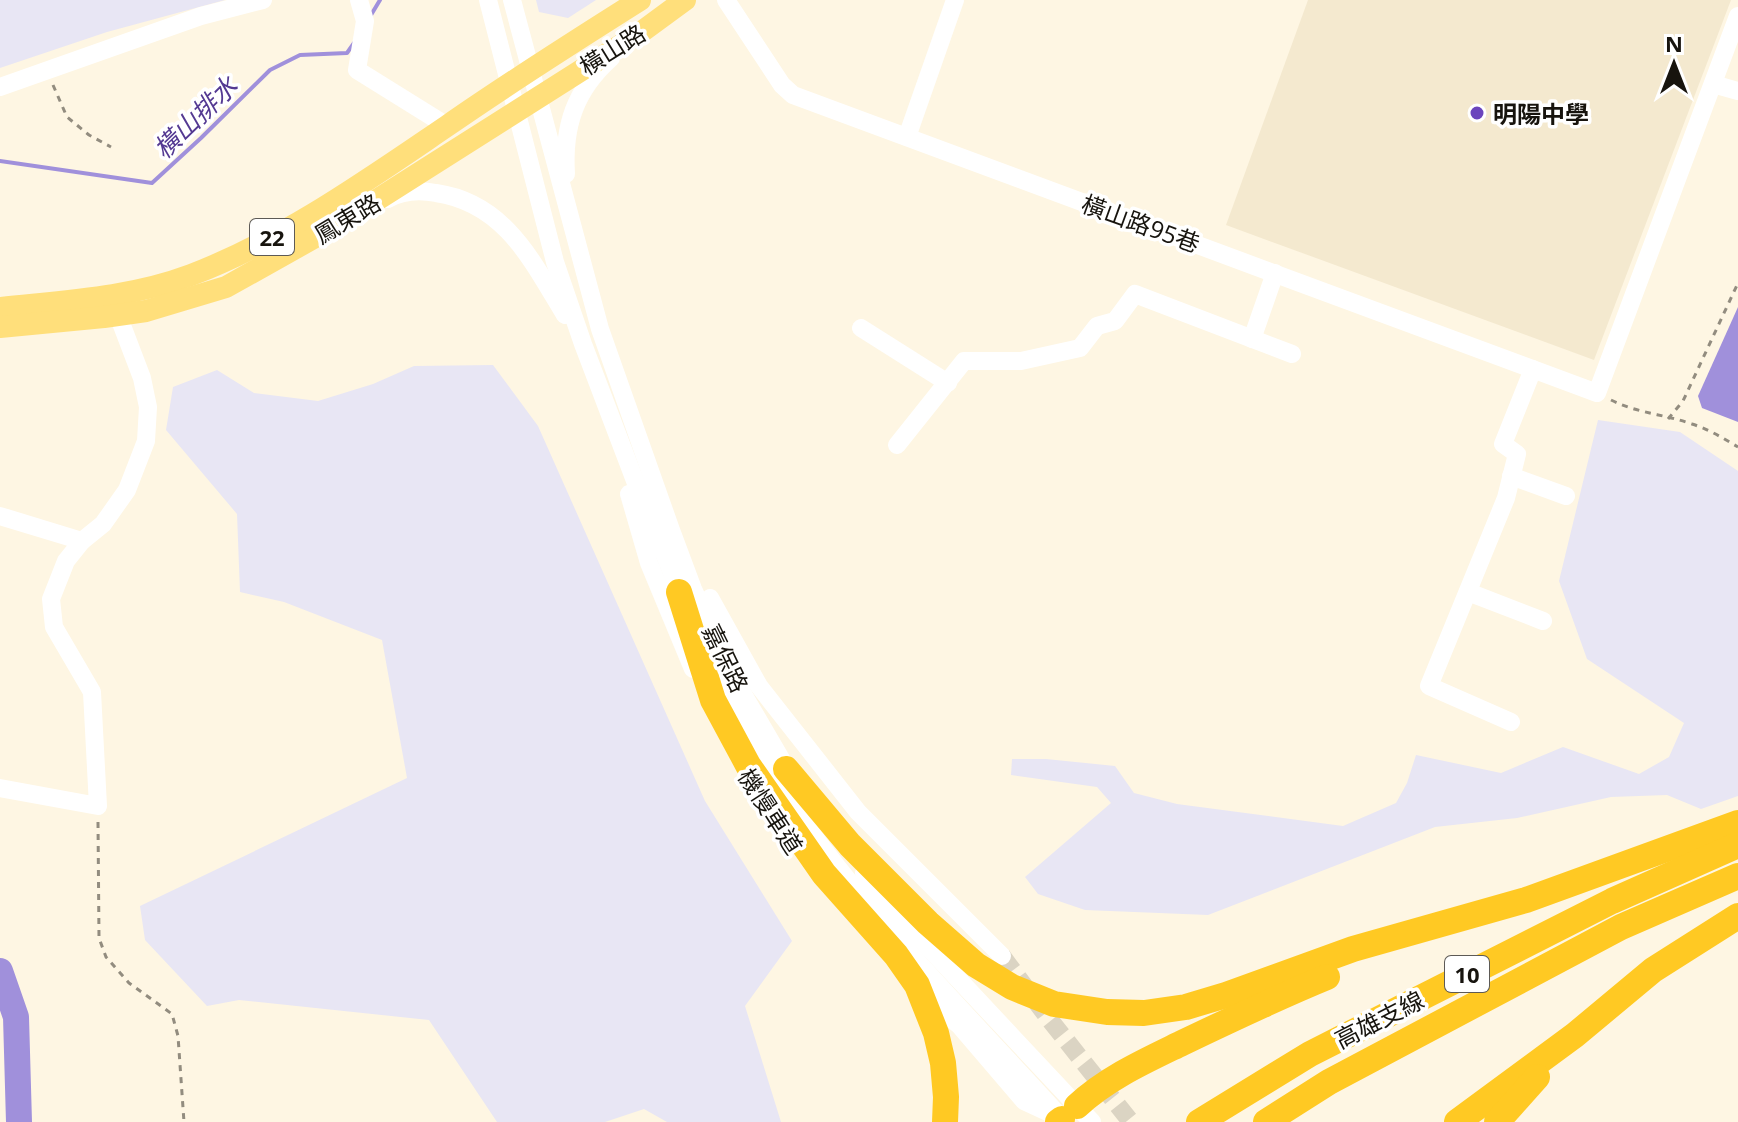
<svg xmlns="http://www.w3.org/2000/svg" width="1738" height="1122" font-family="'Open Sans','Noto Sans TC',sans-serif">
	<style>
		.built { fill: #f4e9cf }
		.green { fill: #e8e6f4 }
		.water { fill: #a090db }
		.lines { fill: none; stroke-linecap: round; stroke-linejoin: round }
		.stream { stroke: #a090db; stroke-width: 4 }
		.river { stroke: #a090db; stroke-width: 26 }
		.minor-tunnel { stroke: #dbd4c3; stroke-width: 18; stroke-dasharray: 18 9; stroke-linecap: butt }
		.path { stroke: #928c7f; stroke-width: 3; stroke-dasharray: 6 6; stroke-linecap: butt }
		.minor { stroke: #fff; stroke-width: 18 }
		.major { stroke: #ffdf7b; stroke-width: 22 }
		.highway { stroke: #ffc923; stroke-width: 26 }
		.poi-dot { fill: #6b45bd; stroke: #fff; stroke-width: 3 }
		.labels { text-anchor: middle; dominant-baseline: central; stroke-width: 7; stroke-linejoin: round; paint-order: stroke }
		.shield { fill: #fff; stroke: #5d5a56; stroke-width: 2 }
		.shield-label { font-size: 22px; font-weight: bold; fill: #17140e }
		.street-label { font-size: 24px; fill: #17140e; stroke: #fff }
		.poi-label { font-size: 24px; font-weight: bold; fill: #17140e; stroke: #fff; text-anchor: start }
		.water-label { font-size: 26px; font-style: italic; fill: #543992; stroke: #fff }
	</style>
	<rect width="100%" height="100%" fill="#fef6e3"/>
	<path class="built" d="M1308,0H1731L1594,360L1226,225Z"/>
	<g class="green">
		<path d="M0,0H225L107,32L0,68Z"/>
		<path d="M536,0H596L568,18L539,12Z"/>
		<path d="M493,365L538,426L705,801L792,941L745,1006L781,1122H667L644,1109L605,1122H497L429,1020L239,1000L207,1006L145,940L140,906L407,778L382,640L284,602L240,592L237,514L166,430L173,387L217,370L254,393L318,401L373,384L414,366Z"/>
		<path d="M1598,420L1680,432L1738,471V796L1701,809L1667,795L1611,797L1517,818L1435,827L1208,915L1085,910L1038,894L1025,877L1111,803L1097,787L1011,775L1012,759H1046L1115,766L1134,793L1177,804L1343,826L1396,803L1407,783L1416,755L1501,773L1563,747L1639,774L1669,757L1684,723L1587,659L1559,581Z"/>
	</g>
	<path class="water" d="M1738,307V422L1702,408L1698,396Z"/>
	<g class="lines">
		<g class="stream">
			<path d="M371,15L380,0"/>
			<path d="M0,161L152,183L201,138L270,70L300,55L347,53L354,43"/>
		</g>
		<path class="river" d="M0,971L16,1017L19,1122"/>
		<path class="minor-tunnel" d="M1002,956L1046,1015L1131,1122"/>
		<g class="path">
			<path d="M53,85L67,117L89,135L111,147"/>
			<path d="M1611,400C1640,414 1664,414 1692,424C1708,429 1723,438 1738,447"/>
			<path d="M1668,419L1683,401L1738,283"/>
			<path d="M98,822L99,938L106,957L129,983L172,1014L178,1036L184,1122"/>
		</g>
		<g class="minor">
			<path d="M359,0L365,21L357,70L447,126"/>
			<path d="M488,0L555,262L583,344L637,486L683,600"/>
			<path d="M512,0L600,329L671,530L693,589L736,682L791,776"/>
			<path d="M726,0L782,85L793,95L1597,393L1738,16"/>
			<path d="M1713,84L1738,91"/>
			<path d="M0,87L201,16L263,0"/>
			<path d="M907,137L955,0"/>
			<path d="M566,174C563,126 575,90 611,58"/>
			<path d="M388,199C402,191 420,190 436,193C505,203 532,261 565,315"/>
			<path d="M861,328L948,383"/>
			<path d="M1252,339L1275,273"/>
			<path d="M897,445L964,361H1021L1080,348L1097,326L1115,321L1135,294L1292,354"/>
			<path d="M1511,476L1566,496"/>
			<path d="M629,494L649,563L693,669"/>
			<path d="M0,516L82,541"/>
			<path d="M1468,592L1543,621"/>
			<path d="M710,598L759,686L858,812L1002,956"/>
			<path d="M710,660C735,711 761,762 794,809C873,922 973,1020 1065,1122"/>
			<path d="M1511,722L1429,686L1506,498L1517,454L1503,444L1533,369"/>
			<path d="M0,788L98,806L92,692L54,627L51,599L66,561L82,541L103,524L127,490L146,441L148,407L142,378L118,315"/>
			<path d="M864,873L887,903L1092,1122"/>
			<path d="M922,995L959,1025L1024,1101L1052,1114"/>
		</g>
		<g class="major">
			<path d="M0,308C64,301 130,298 191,275C283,240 366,181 447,126C510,82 575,41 640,0"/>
			<path d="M0,327L104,317L146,311L226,287L342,222L640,33L685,0"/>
		</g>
		<g class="highway">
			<path d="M679,592L713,700L748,765L824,874L896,955L917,985L936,1033L943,1063L946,1097L945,1122"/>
			<path d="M786,769L850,845L928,923L976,965L1012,987L1054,1004L1107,1012L1144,1013L1186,1007L1226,995L1353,949L1526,900L1738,823"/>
			<path d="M1077,1106C1107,1078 1145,1061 1182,1043C1230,1020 1278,997 1327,977"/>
			<path d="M1058,1122L1062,1119"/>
			<path d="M1199,1122L1310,1054L1612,901L1738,845"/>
			<path d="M1266,1122L1329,1082L1621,927L1738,876"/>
			<path d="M1457,1122L1575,1035L1653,970L1738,916"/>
			<path d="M1497,1122L1537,1077"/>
		</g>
	</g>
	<circle class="poi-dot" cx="1477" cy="113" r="8"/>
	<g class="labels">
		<g class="shield">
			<rect x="250" y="219" width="44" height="36" rx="6"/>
			<rect x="1445" y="956" width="44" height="36" rx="6"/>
		</g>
		<g class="shield-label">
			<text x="272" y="237">22</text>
			<text x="1467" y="974">10</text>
		</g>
		<g class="street-label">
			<text transform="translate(612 49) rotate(-32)">橫山路</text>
			<text transform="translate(347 218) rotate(-31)">鳳東路</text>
			<text transform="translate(1141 223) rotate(20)">橫山路95巷</text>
			<text transform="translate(726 658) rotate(64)">嘉保路</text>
			<text transform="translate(771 811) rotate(57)">機慢車道</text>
			<text transform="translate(1379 1019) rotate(-27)">高雄支線</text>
		</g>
		<g class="poi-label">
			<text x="1493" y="113">明陽中學</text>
		</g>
		<g class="water-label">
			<text transform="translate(195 117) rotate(-44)">橫山排水</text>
		</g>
	</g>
	<g transform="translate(1674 64)" stroke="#ffffff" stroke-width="6" paint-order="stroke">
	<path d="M0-6L14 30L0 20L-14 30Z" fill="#17140e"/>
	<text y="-12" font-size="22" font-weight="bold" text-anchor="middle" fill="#17140e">N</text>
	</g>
</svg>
